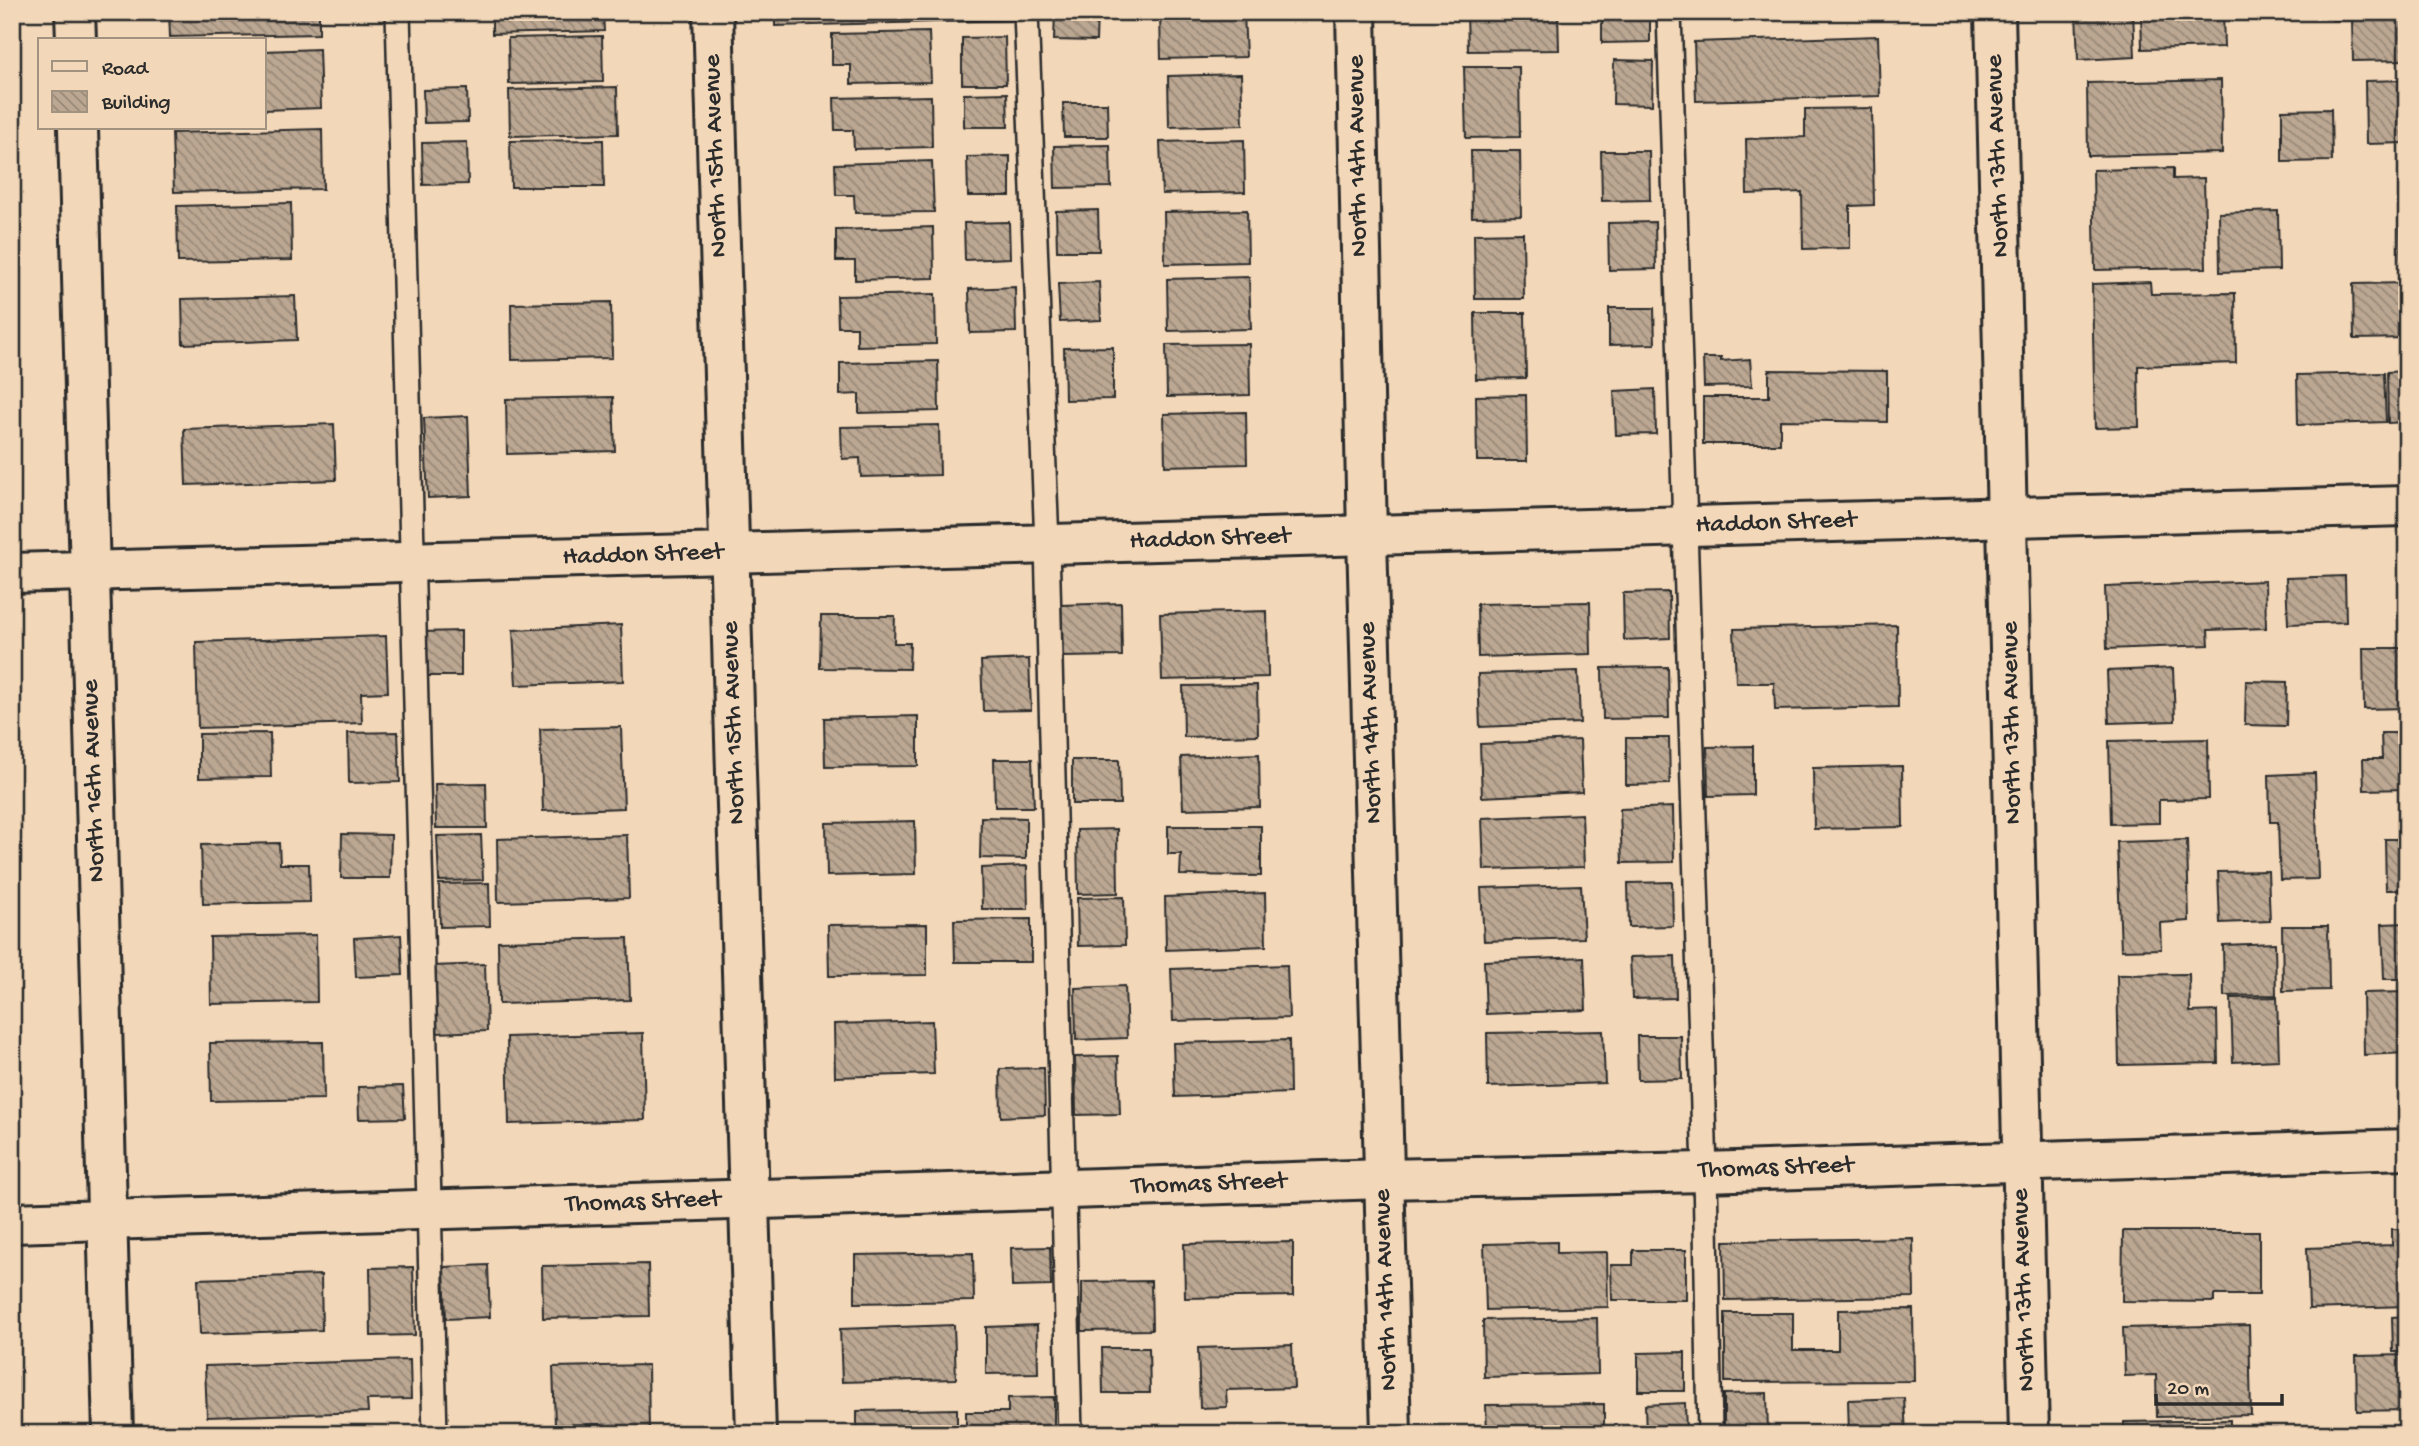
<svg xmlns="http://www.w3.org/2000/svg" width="2419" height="1446" font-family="'Gochi Hand',sans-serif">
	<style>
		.building { fill: url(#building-back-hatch); stroke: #2b2b2b; stroke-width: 2 }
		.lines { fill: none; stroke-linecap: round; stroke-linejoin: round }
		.lane-casing { stroke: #2b2b2b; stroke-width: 28 }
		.street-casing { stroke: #2b2b2b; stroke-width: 44 }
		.lane { stroke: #f2d7b9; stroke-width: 23 }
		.street { stroke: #f2d7b9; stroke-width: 38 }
		.labels { text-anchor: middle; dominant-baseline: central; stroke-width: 5; stroke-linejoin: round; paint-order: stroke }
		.street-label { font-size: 26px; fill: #2b2b2b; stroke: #f2d7b9 }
	</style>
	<defs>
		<pattern id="building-back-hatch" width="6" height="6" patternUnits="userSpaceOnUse" patternTransform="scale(1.75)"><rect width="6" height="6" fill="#bba792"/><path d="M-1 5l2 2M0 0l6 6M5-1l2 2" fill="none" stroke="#988877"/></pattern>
	</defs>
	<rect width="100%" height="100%" fill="#f2d7b9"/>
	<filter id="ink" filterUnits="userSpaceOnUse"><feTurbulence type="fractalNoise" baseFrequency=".0143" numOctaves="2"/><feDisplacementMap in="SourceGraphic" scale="14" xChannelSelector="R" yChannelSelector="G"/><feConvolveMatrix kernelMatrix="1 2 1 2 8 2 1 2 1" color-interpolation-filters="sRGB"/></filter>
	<g filter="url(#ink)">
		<g class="building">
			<path d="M169,12H319V34L170,37Z"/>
			<path d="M492,12H603L604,31L492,34Z"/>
			<path d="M775,12H1013V20L775,26Z"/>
			<path d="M1055,12H1097L1096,41L1054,40Z"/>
			<path d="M1160,12H1244L1246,57L1161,59Z"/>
			<path d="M1467,12H1558L1559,50L1468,51Z"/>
			<path d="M1602,12H1650V42L1602,43Z"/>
			<path d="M2076,12H2133L2135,57L2078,60Z"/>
			<path d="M2141,12H2223L2224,47L2142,49Z"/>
			<path d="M2331,12H2407V60L2353,61L2352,20H2332Z"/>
			<path d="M929,32L931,82L851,84V65H832V34Z"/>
			<path d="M602,36L603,82L509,84L508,38Z"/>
			<path d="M1878,36L1880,96L1696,101L1694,42Z"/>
			<path d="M1005,37L1006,84H962V38Z"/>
			<path d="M319,49L321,108L264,110V51Z"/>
			<path d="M1614,60L1653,61L1652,105L1613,104Z"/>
			<path d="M1464,67H1519L1520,137L1466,138Z"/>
			<path d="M1241,74L1243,125L1169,127L1168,76Z"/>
			<path d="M2221,80L2222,153L2088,156L2087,83Z"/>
			<path d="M2407,80V143L2366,144L2365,81Z"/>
			<path d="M617,87L618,134L510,136L509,90Z"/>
			<path d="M467,89L468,122L424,123L423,90Z"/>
			<path d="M1007,93L1008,127H964V94Z"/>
			<path d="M931,96L932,147L854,149L853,130H835L834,98Z"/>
			<path d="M1063,103H1107L1108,137H1064Z"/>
			<path d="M1872,108L1874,205L1850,206V248L1803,249L1802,192L1747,194L1746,139L1805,137V109Z"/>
			<path d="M2331,109L2332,161L2282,162V110Z"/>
			<path d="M322,129L323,189L174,192L172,133Z"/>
			<path d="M603,140L604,187H511L510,141Z"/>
			<path d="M1244,140L1245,192L1162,194L1160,142Z"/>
			<path d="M467,142L468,184L423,185L422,143Z"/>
			<path d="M1110,145L1111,187L1055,188L1054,146Z"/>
			<path d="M1471,151H1520L1521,216L1472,217Z"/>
			<path d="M1601,151H1649L1650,200L1602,201Z"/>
			<path d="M1010,156V196H968L967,157Z"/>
			<path d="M932,161L934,212L855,213L854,195H836L835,164Z"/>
			<path d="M2173,168V179L2204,178L2206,268L2095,270L2093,170Z"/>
			<path d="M2399,182H2407V261H2401Z"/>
			<path d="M291,203L292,260L178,262L177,206Z"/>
			<path d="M1098,210L1099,251H1057L1056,211Z"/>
			<path d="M1247,210L1248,262L1165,264L1164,212Z"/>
			<path d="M2278,211L2279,270L2220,272L2219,213Z"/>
			<path d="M1009,222L1010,258L965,260L964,223Z"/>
			<path d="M1655,222L1656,269L1609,270L1608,223Z"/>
			<path d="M933,227L934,278L855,280V261H836V230Z"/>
			<path d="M1523,233L1524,299H1475L1474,234Z"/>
			<path d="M1249,277L1251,329L1168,331L1167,279Z"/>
			<path d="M1099,282L1101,320L1060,322L1058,284Z"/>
			<path d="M2150,282L2151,294L2235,293L2236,363L2138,366L2139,427L2095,428L2092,284Z"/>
			<path d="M2407,283V338L2354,339L2353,284Z"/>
			<path d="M1015,287L1016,332L970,333L969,289Z"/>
			<path d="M935,294L936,344L857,346V327H838L837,296Z"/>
			<path d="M295,296L297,340L183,344L182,299Z"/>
			<path d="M611,302L612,358L512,360L511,304Z"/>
			<path d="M1609,308H1654L1655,344L1609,345Z"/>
			<path d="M1475,313H1525L1526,378L1476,379Z"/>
			<path d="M1249,344L1250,395L1167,397L1166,345Z"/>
			<path d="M1113,347V399L1065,400L1064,348Z"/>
			<path d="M1703,358H1721V361L1750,359L1752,386L1704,387Z"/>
			<path d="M938,361L939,411L859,413V394L840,395V363Z"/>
			<path d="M1769,370L1887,371V422L1780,420V444H1703V397H1769Z"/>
			<path d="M2407,371V422L2388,423L2387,372Z"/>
			<path d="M2384,373L2386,422L2298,425L2297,375Z"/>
			<path d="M1655,389L1656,434L1616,435L1614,391Z"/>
			<path d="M1526,395L1527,461H1477L1476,396Z"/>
			<path d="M613,397L615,451L507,454L506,399Z"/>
			<path d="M1246,412L1247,464L1165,466L1164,414Z"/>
			<path d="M468,416L471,496L428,498L424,418Z"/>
			<path d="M334,424L336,480L186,485L184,429Z"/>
			<path d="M939,425L940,475L861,477L860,458L842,459L841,427Z"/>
			<path d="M2345,576L2346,622L2288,624L2286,578Z"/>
			<path d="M2265,581L2266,628L2208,630L2209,645L2107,649L2105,587Z"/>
			<path d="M1669,592L1670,638L1624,640L1623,593Z"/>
			<path d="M1590,602L1591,654L1478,657L1477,604Z"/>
			<path d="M1121,603L1122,656L1063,657L1061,605Z"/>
			<path d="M1267,611L1268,677L1162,680L1160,614Z"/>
			<path d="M821,616H895L894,643H910L909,669L820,668Z"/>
			<path d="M621,625L623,681L516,685L513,630Z"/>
			<path d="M1897,625L1898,707L1775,710L1774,683H1736L1734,629Z"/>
			<path d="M461,631V676H421V632Z"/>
			<path d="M386,636L388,692L361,693L362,723L198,728L196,642Z"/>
			<path d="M2363,648H2407V708L2364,709Z"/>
			<path d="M1029,659L1031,710L983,711L981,661Z"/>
			<path d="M1668,667L1669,718L1603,719L1602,668Z"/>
			<path d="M2173,668L2175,721L2109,723L2107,671Z"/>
			<path d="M1578,671L1580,723L1480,727L1478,674Z"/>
			<path d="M2246,681L2287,682L2286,726L2245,725Z"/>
			<path d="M1257,685L1258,735L1184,737L1183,686Z"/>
			<path d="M918,716V766L825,767L824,718Z"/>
			<path d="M621,727L624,808L543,811L540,729Z"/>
			<path d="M398,732L400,782L349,783L348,733Z"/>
			<path d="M270,733L271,777L199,778V734Z"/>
			<path d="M2381,733H2407V789L2364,790L2363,759H2382Z"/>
			<path d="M1626,738H1669L1670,784L1626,785Z"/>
			<path d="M2208,739L2209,799L2159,800V823L2111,824L2109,741Z"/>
			<path d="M1580,740L1582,792L1482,797L1480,744Z"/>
			<path d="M1753,746V795L1708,796L1707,747Z"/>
			<path d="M1259,754L1260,807L1183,809L1181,757Z"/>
			<path d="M994,759H1032L1034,807H995Z"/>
			<path d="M1072,760H1119L1120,804H1072Z"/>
			<path d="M1902,766L1903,827L1814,829L1813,768Z"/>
			<path d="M2315,773L2318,879L2280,880L2278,822H2270L2269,775Z"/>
			<path d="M486,783L487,828H436L435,784Z"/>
			<path d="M1673,807L1674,862L1622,863L1620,809Z"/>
			<path d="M1582,814L1584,867L1484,870L1482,818Z"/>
			<path d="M981,817L1026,818V859L980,858Z"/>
			<path d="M915,821L916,874L827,876L826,823Z"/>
			<path d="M1168,826H1261V876L1180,875L1181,854H1168Z"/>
			<path d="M1117,829L1118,893L1078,894L1077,830Z"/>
			<path d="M342,834L391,835L390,878H341Z"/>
			<path d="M481,835L483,880L439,881L437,836Z"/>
			<path d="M627,835L629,898L498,902L497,839Z"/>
			<path d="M2385,839H2407V890H2386Z"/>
			<path d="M2187,840L2189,921L2160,923L2161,949L2121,950L2117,842Z"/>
			<path d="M279,843L280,864H309L310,902L203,904L201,845Z"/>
			<path d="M1027,866L1028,909H982L981,868Z"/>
			<path d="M2268,871L2270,921L2220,923L2218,872Z"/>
			<path d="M1672,882L1673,926L1629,927L1628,883Z"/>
			<path d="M489,883L490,926L440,927L439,884Z"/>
			<path d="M1581,885L1584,938L1484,941L1481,888Z"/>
			<path d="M1265,893L1266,946L1166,950L1165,897Z"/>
			<path d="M1124,897L1125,945L1078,946L1077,898Z"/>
			<path d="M1031,919V962H955L954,920Z"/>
			<path d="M2407,923V979H2384L2382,924Z"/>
			<path d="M927,924V975L829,976L828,925Z"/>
			<path d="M2282,926H2328L2329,990L2283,991Z"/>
			<path d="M316,935L317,1002L211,1004L210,937Z"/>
			<path d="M401,935L403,975L356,977L354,938Z"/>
			<path d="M628,938L630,1000L499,1004L498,941Z"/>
			<path d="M2275,943L2276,995L2224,996L2223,945Z"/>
			<path d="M1675,956L1676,998L1632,999L1630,957Z"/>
			<path d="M1584,957L1586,1010L1486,1014L1484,961Z"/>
			<path d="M485,964L487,1031L436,1033L433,966Z"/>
			<path d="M1287,965L1289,1018L1173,1021L1171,969Z"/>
			<path d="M2189,974L2190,1012L2217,1011L2218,1063L2119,1065L2117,975Z"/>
			<path d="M1125,986L1127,1038L1076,1040L1075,988Z"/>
			<path d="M2407,992V1053L2364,1055L2363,993Z"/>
			<path d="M2277,997L2279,1060L2233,1062L2231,998Z"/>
			<path d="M932,1021L934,1074L835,1077L834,1024Z"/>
			<path d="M1603,1031L1605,1083L1488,1087L1487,1033Z"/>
			<path d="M643,1033L645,1120L509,1124L507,1037Z"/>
			<path d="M1637,1036H1681L1682,1079L1638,1080Z"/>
			<path d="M1289,1040L1290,1093L1175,1097L1173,1043Z"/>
			<path d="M323,1042L324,1099L211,1101L210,1043Z"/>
			<path d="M1118,1056L1120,1114L1076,1115L1075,1057Z"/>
			<path d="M1044,1068L1045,1115L1001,1117L1000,1069Z"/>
			<path d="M403,1086L405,1118L359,1119L358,1087Z"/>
			<path d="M2392,1229H2407V1306L2309,1309L2307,1248L2392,1245Z"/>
			<path d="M2123,1231H2259V1295H2214V1302L2122,1301Z"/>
			<path d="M1913,1238L1914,1297L1725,1300L1724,1241Z"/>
			<path d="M1293,1242V1296L1185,1298L1184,1244Z"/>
			<path d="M1557,1242V1253L1607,1252L1608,1307L1486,1310L1484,1244Z"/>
			<path d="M1050,1247L1051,1286L1012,1287L1011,1248Z"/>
			<path d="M1633,1250H1686V1300H1612L1611,1265H1633Z"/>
			<path d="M973,1253L974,1301L855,1303V1255Z"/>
			<path d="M648,1264L649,1316L543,1318L542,1266Z"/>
			<path d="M488,1265L490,1317L446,1319L444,1267Z"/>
			<path d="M413,1267L415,1335L371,1336L370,1268Z"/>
			<path d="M321,1275L322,1330L200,1334L198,1279Z"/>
			<path d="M1151,1281L1152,1330L1082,1331V1282Z"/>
			<path d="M1913,1309L1914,1381L1725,1382V1313H1793V1350H1838V1310Z"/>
			<path d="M2407,1316V1352H2393L2392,1317Z"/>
			<path d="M1597,1318L1598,1374L1484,1377L1483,1320Z"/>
			<path d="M954,1325L956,1379L842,1382L840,1329Z"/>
			<path d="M1037,1325L1038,1373L986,1374V1327Z"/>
			<path d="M2249,1325L2251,1415L2157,1417L2156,1375L2125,1376L2123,1328Z"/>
			<path d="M1292,1345L1294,1388L1226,1390L1227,1407L1200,1408L1198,1348Z"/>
			<path d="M1102,1348H1149L1150,1393H1103Z"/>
			<path d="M1685,1352V1391H1638V1353Z"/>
			<path d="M2407,1355V1410L2357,1411L2356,1356Z"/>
			<path d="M410,1360L411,1399L367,1400L368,1412L207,1417L205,1366Z"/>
			<path d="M648,1365L649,1432L600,1433V1424L555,1425L553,1367Z"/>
			<rect x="12" y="1377" width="5" height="47"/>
			<path d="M1767,1393L1768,1434H1724V1394Z"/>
			<path d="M1054,1397V1434H966V1412H1008V1398Z"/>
			<path d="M1904,1398L1906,1434H1849L1848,1400Z"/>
			<path d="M1685,1403L1686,1434H1646L1645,1405Z"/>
			<path d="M1604,1404V1434H1487L1486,1405Z"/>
			<path d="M957,1409V1434H857V1411Z"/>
			<path d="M2230,1420V1434H2124V1422Z"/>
		</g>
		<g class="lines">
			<defs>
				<g id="lane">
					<path d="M398,12L435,1434"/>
					<path d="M1026,12L1047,544L1070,1434"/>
					<path d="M1669,12L1705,1172L1710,1434"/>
				</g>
				<g id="street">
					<path d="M75,12L76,40"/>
					<path d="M713,12L756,1434"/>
					<path d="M1356,12L1367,536L1391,1434"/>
					<path d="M1995,12C2008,486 2015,960 2029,1434"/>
					<path d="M78,128L113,1434"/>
					<path d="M12,573L2407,506"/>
					<path d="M12,1223L1384,1179L1705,1172L2407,1149"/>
				</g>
			</defs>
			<use href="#lane" class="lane-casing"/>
			<use href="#street" class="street-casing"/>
			<use href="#lane" class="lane"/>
			<use href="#street" class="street"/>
		</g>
	</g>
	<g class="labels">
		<g class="street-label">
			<text transform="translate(717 156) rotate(-92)">North 15th Avenue</text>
			<text transform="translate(1359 156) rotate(-91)">North 14th Avenue</text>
			<text transform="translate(1999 156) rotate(-92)">North 13th Avenue</text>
			<text transform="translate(1776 524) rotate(-2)">Haddon Street</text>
			<text transform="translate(1210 540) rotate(-2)">Haddon Street</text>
			<text transform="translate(643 556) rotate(-2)">Haddon Street</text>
			<text transform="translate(735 723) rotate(-92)">North 15th Avenue</text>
			<text transform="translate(1372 723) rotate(-92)">North 14th Avenue</text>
			<text transform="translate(2013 723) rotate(-91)">North 13th Avenue</text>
			<text transform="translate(95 781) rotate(-92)">North 16th Avenue</text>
			<text transform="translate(1776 1169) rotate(-2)">Thomas Street</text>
			<text transform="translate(1209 1185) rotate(-2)">Thomas Street</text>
			<text transform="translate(643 1203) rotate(-2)">Thomas Street</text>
			<text transform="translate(1387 1290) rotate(-92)">North 14th Avenue</text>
			<text transform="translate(2025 1290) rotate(-92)">North 13th Avenue</text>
		</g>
	</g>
	<rect width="2419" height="1446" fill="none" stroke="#f2d7b9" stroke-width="42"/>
	<rect x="21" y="21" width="2377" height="1404" fill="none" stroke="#2b2b2b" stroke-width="2.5" filter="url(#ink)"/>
	<rect x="38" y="38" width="228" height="91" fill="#f2d7b9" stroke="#a29280" stroke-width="2"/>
	<rect x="52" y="61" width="35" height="10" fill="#f2d7b9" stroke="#a29280" stroke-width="2"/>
	<text x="102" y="74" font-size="21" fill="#2b2b2b">Road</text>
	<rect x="52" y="91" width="35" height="21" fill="url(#building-back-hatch)" stroke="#a29280" stroke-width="2"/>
	<text x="102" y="108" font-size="21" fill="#2b2b2b">Building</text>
	<path d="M2156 1394v10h126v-10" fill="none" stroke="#2b2b2b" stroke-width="3.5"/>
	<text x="2167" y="1394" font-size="21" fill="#2b2b2b" stroke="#f2d7b9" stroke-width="5" paint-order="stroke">20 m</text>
</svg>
